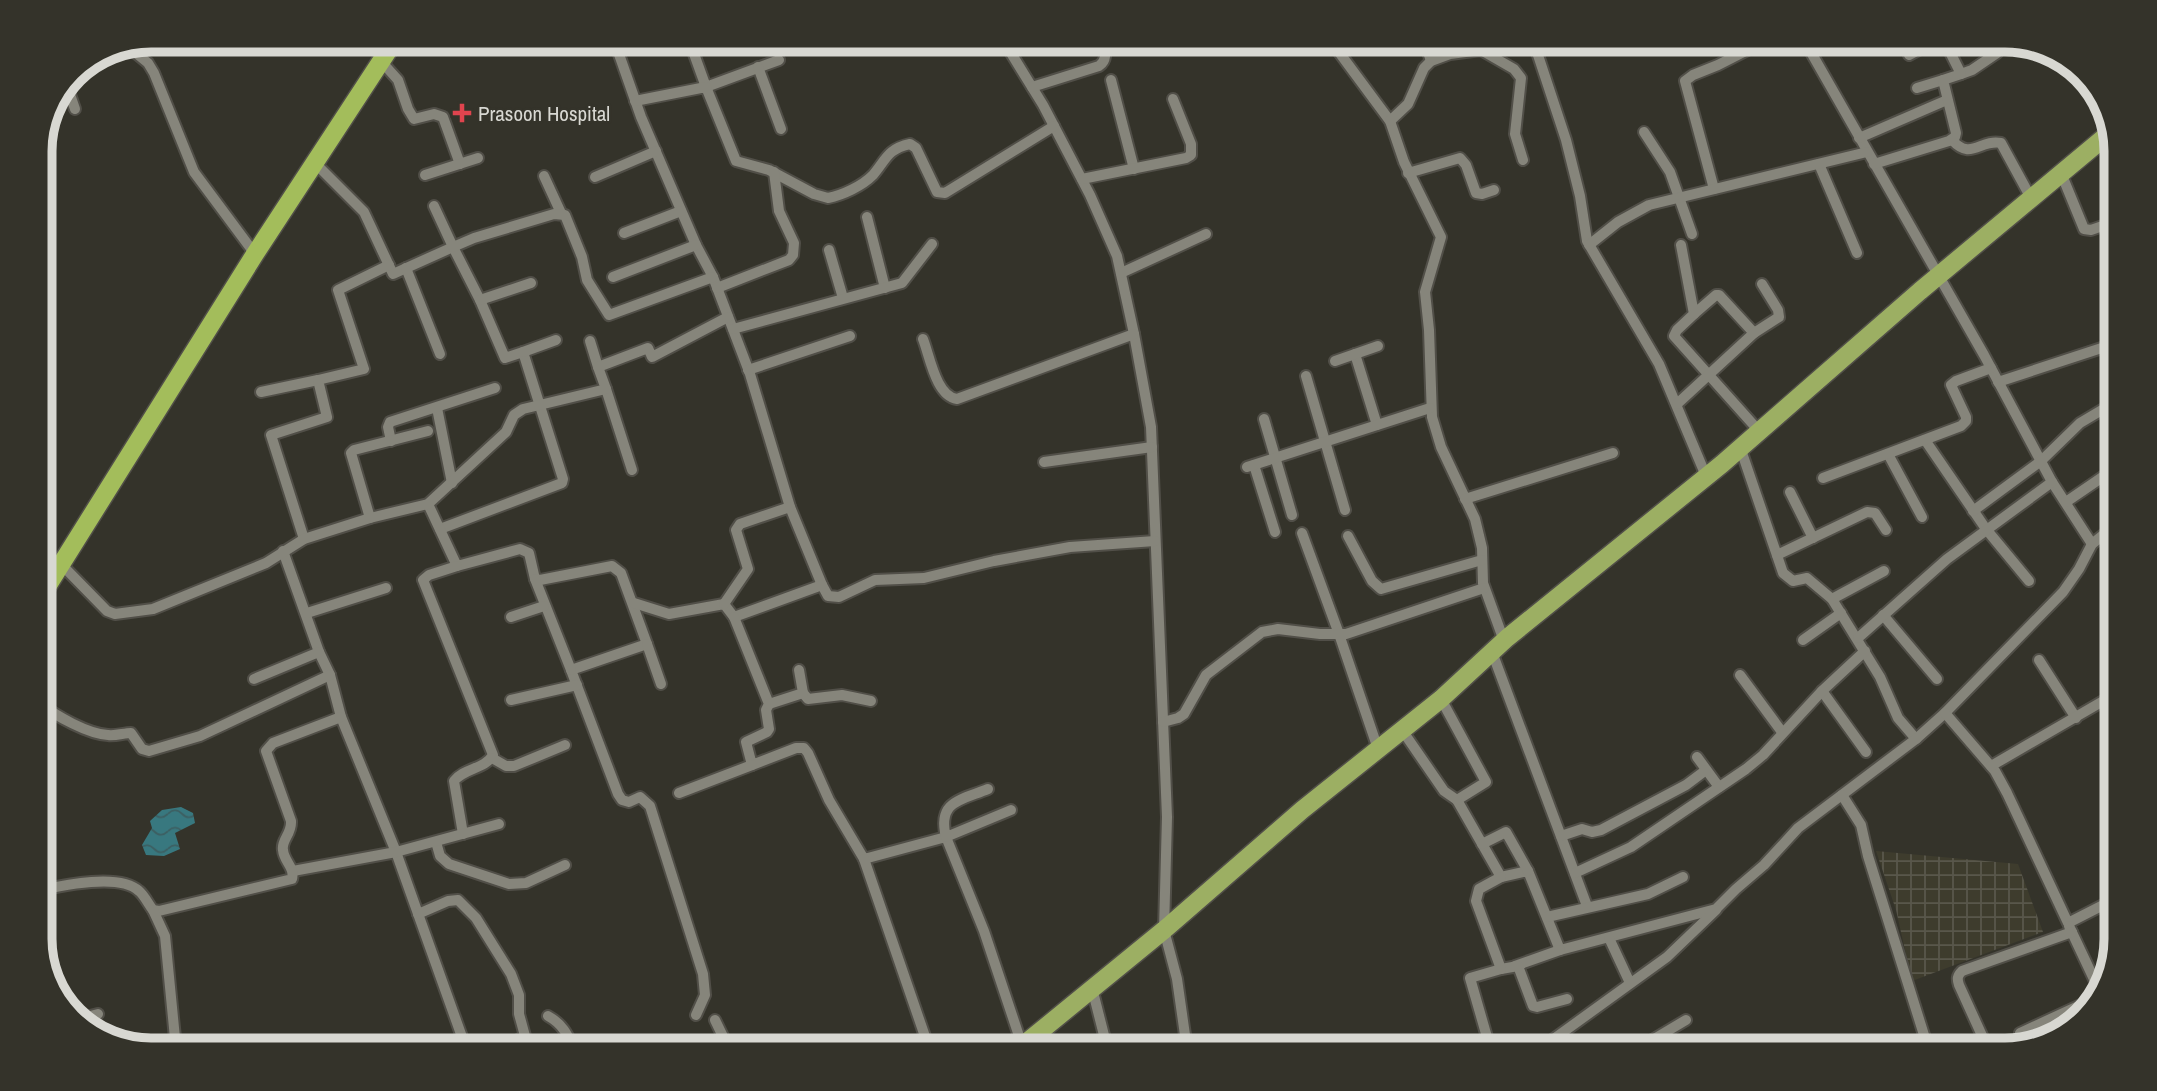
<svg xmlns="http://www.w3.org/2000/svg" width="2157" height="1091" font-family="'Archivo Narrow',sans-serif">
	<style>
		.industrial { fill: url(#industrial-grid) }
		.water { fill: url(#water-waves) }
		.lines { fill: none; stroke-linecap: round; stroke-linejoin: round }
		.minor-casing { stroke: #514f48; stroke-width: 14 }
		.primary-casing { stroke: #514f48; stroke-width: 21 }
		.trunk-casing { stroke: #514f48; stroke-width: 21 }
		.minor { stroke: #86857b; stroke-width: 10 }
		.primary { stroke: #9caf63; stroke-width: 18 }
		.trunk { stroke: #a3bd5b; stroke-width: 18 }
		.health-dot { fill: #e0444e; stroke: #34332a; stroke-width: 2.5 }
		.labels { text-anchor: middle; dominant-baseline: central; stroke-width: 5; stroke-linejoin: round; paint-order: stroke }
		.poi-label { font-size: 21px; fill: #d8d8d2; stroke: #34332a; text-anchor: start }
		.rim { fill: none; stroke: #d8d8d2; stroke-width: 9 }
	</style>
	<defs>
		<pattern id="industrial-grid" width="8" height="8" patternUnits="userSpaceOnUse" patternTransform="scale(1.75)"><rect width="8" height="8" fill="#3e3c2d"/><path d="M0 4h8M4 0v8" fill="none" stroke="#59574b"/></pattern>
		<pattern id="water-waves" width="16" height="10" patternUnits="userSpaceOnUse" patternTransform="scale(1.75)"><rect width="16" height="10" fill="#38787f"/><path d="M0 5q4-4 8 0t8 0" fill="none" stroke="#3c5f62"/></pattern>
	</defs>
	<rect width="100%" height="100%" fill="#34332a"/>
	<path class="industrial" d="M1876,851L2018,864L2043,932L1912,981L1896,910Z"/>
	<path class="water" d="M181,807L193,813L195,823L175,833L180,849L164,856L146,855L142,845L152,828L150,821L162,810Z"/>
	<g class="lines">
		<defs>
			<g id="minor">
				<path d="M614,40L641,117L696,245L713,277L750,374L790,507L822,585"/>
				<path d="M689,40L706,87L779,60"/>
				<path d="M1003,40L1043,105L1090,195L1117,256L1134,334L1151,427L1167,817L1164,930L1177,979L1185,1035L1184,1051"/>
				<path d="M1330,40L1390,121L1404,162L1441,237L1425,292L1429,330L1432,417L1441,447L1475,519L1482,548L1483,583L1504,641"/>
				<path d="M1424,40L1431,61"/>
				<path d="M1533,40L1566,140L1580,196L1587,241L1659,364L1706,476"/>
				<path d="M1804,40L1984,355L2052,482L2092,544"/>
				<path d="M1007,48L1026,40"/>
				<path d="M131,49L148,63L154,73L194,172L255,254"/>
				<path d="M1909,55L1937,40"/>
				<path d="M380,60L398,80L408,109L414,119L434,114L443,117L460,164"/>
				<path d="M758,67L781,129"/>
				<path d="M1961,74L1972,70L1997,53"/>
				<path d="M1111,80L1134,169"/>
				<path d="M67,86L75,109"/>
				<path d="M1032,87L1099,66C1109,59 1104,50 1102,40"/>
				<path d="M1917,88L1943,80"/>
				<path d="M635,101L706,87L736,161L769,170L814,194L828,198C843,195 862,186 873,175C886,160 887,149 910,144L916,148L937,192L945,193L1054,126"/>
				<path d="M1390,121L1408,104L1424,68L1431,61L1450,54L1481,50L1514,69L1521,78L1515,134L1523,160"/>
				<path d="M1644,132L1670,172L1692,234"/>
				<path d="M1859,138L1947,100"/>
				<path d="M1952,140C1971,161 1980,139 2001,143L2031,198"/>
				<path d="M314,162L364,212L393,274L453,247L480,300L505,358L523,352L563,479L562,483L440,529"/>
				<path d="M1819,164L1857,253"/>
				<path d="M1874,164L1949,141L1955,137L1956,133L1943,80L1961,74L1944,40"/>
				<path d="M1408,173L1460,158L1466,165L1476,193L1482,194L1494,190"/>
				<path d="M2061,173L2084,229L2091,230L2111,223L2117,231"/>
				<path d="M425,175L478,158"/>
				<path d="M544,176L561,213"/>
				<path d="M595,177L656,151"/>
				<path d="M1082,179L1186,158L1191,155V144L1173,99"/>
				<path d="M1714,189L1685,81L1693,75L1718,65L1767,40"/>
				<path d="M434,206L453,247L474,238L554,214L565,215L582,257L587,280L609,315L713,277"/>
				<path d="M867,217L885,288"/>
				<path d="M624,233L681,211"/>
				<path d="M1589,245L1618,222L1649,205L1867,152"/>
				<path d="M1681,245L1694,314L1677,330L1674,336L1759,431"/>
				<path d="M829,250L843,298"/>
				<path d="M406,268L440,354"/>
				<path d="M1121,273L1206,234"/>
				<path d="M613,277L696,245"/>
				<path d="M717,288L789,260L793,255L794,243L779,211L774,172"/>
				<path d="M480,300L531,283"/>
				<path d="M1694,314L1716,295H1719L1754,333"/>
				<path d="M733,329L902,283L932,244"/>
				<path d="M923,339C930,357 936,396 957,399L1134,334"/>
				<path d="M590,341L598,367"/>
				<path d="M523,352L556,340"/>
				<path d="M1355,354L1377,425"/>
				<path d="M1335,361L1378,346"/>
				<path d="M748,370L850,336"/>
				<path d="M1306,376L1345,510"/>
				<path d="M1998,382L2117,343"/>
				<path d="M606,389L632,470"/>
				<path d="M261,392L318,380"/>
				<path d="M1677,404L1754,333L1779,317L1778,310L1762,284"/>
				<path d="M437,408L452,483"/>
				<path d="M1264,419L1292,515"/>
				<path d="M1925,440L1986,529L2029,581"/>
				<path d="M391,441L388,427L390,422L495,388"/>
				<path d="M1740,447L1783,573L1793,581L1807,578L1832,599L1880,677L1898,718L1916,739"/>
				<path d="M1888,454L1922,517"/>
				<path d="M1044,462L1152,447"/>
				<path d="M1254,465L1275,532"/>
				<path d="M1247,467L1430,408"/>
				<path d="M1823,478L1961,426L1966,421V417L1951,385L1956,381L1991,368"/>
				<path d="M1790,492L1813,538"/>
				<path d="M1465,499L1613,453"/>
				<path d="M2066,502L2104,476"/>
				<path d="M428,504L457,566L520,549L529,553L535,579L540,580L612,566L621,573L647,644L571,670L618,794L622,800L629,802L640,797L650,806L703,974L705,995L696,1015"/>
				<path d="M1973,511L2041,461L2080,423L2117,401"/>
				<path d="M370,518L351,453L354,450L428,431"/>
				<path d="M1302,533L1339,634L1378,749"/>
				<path d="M1348,536L1372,581L1381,589L1482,560"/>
				<path d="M304,539L271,435L327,417L318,380L364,369L338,290L389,265"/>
				<path d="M283,551L319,652L330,675L341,717L396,852L467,1051"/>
				<path d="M1777,555L1867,512L1875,513L1886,530"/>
				<path d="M61,564L107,611L115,614L153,609L266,563L304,539L370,518L428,504L506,432L514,415L523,409L606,389L598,367L648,348L652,357L728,317"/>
				<path d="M457,566L429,575L423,580L493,755C485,769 464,768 454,781L463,834"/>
				<path d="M535,579L571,670"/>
				<path d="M1832,599L1884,571"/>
				<path d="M634,603L669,614L724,604L734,617L822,585L828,596L839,597L875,580L924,578L994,561L1070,547L1155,541"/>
				<path d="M724,604L748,569L736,530L740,524L790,507"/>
				<path d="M307,613L386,588"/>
				<path d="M1883,615L1937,679"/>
				<path d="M511,617L544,606"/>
				<path d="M734,617L769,704L766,710L769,729L767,732L746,742L752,765L796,748H804L808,753L829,800L864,859L946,837L984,931L1022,1045"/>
				<path d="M1858,638L1947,559L2052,482"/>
				<path d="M1803,640L1841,613"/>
				<path d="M647,644L661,684"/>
				<path d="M1492,652L1587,906"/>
				<path d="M2039,660L2076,718"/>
				<path d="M1740,675L1782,732"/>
				<path d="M254,679L319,652"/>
				<path d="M1822,691L1866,752"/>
				<path d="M803,693L808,699L842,695L871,701"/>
				<path d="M1441,699L1486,782L1457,800L1501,877L1528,871L1560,950L1716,909L1736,889L1764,865L1798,828L1916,739L1945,713L2063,592L2079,569L2092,544L2117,524"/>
				<path d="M511,700L577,685"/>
				<path d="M41,704C56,716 88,734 108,735C116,736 124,733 131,733L142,749L149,751L200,736L330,675"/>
				<path d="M769,704L803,693L799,670"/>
				<path d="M1945,713L1995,771L2007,793L2068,923L2117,898"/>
				<path d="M1163,722L1178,718L1184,714L1206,675L1262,632L1278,629L1320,634H1346L1484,588"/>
				<path d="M1402,730L1444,791L1457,800"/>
				<path d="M1697,757L1719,787"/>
				<path d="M492,758L506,766H514L565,745"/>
				<path d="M1991,766L2117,693"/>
				<path d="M988,789C961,800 937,801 946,837L1011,810"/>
				<path d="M679,793L752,765"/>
				<path d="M1842,795L1861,825L1868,856L1929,1051"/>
				<path d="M1561,836L1582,829L1592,832L1601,830L1686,785L1706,770"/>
				<path d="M436,842L440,856L449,864L509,884L526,883L565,865"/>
				<path d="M1482,844L1506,832L1528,871"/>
				<path d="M864,859L930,1051"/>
				<path d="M293,871L396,852L499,824"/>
				<path d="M1575,873L1631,847L1746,769L1763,755L1822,691L1865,651"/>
				<path d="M41,890C64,885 120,873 139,891C145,896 148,904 153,910L159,911L292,879C295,867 284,862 283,850C281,840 292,834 291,821L266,751L273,743L341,717"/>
				<path d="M153,910L165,936L175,1038"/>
				<path d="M418,914L448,901L458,900L476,918L511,974L519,995V1014L525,1036L499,1051"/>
				<path d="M1547,917L1648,894L1683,877"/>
				<path d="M2069,926L2101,994"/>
				<path d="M1609,938L1630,983"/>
				<path d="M1515,966L1560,950"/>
				<path d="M1501,969L1518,966L1533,1006L1537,1007L1567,999"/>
				<path d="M1092,988L1108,1051"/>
				<path d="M548,1016C564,1025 568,1036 575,1051"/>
				<path d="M79,1019L98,1014"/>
				<path d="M715,1020L730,1051"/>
				<path d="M2020,1033L2098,997"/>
				<path d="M427,1041L430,1051"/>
				<path d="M1491,1051L1470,978L1501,969L1476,901L1479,889L1501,877"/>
				<path d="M1537,1051L1667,957L1716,910"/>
				<path d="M1639,1051L1644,1045L1686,1020"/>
				<path d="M1989,1051L1959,985C1957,979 1957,976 1962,971L2072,932"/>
			</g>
			<path id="primary" d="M1016,1051L1164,930L1302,810L1441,699L1507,638L1722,464L1920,291L2112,131"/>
			<path id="trunk" d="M40,598L255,254L395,40"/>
		</defs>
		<use href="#minor" class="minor-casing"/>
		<use href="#primary" class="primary-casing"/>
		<use href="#trunk" class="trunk-casing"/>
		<use href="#minor" class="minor"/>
		<use href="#primary" class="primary"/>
		<use href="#trunk" class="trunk"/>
	</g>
	<path class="health-dot" d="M458.5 102.5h7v7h7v7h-7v7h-7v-7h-7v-7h7z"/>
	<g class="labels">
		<g class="poi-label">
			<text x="478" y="113">Prasoon Hospital</text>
		</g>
	</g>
	<path d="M0 0H2157V1091H0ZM151 52H2005A99 99 0 0 1 2104 151V939A99 99 0 0 1 2005 1038H151A99 99 0 0 1 52 939V151A99 99 0 0 1 151 52Z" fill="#34332a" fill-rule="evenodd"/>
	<path class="rim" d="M151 52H2005A99 99 0 0 1 2104 151V939A99 99 0 0 1 2005 1038H151A99 99 0 0 1 52 939V151A99 99 0 0 1 151 52Z"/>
</svg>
